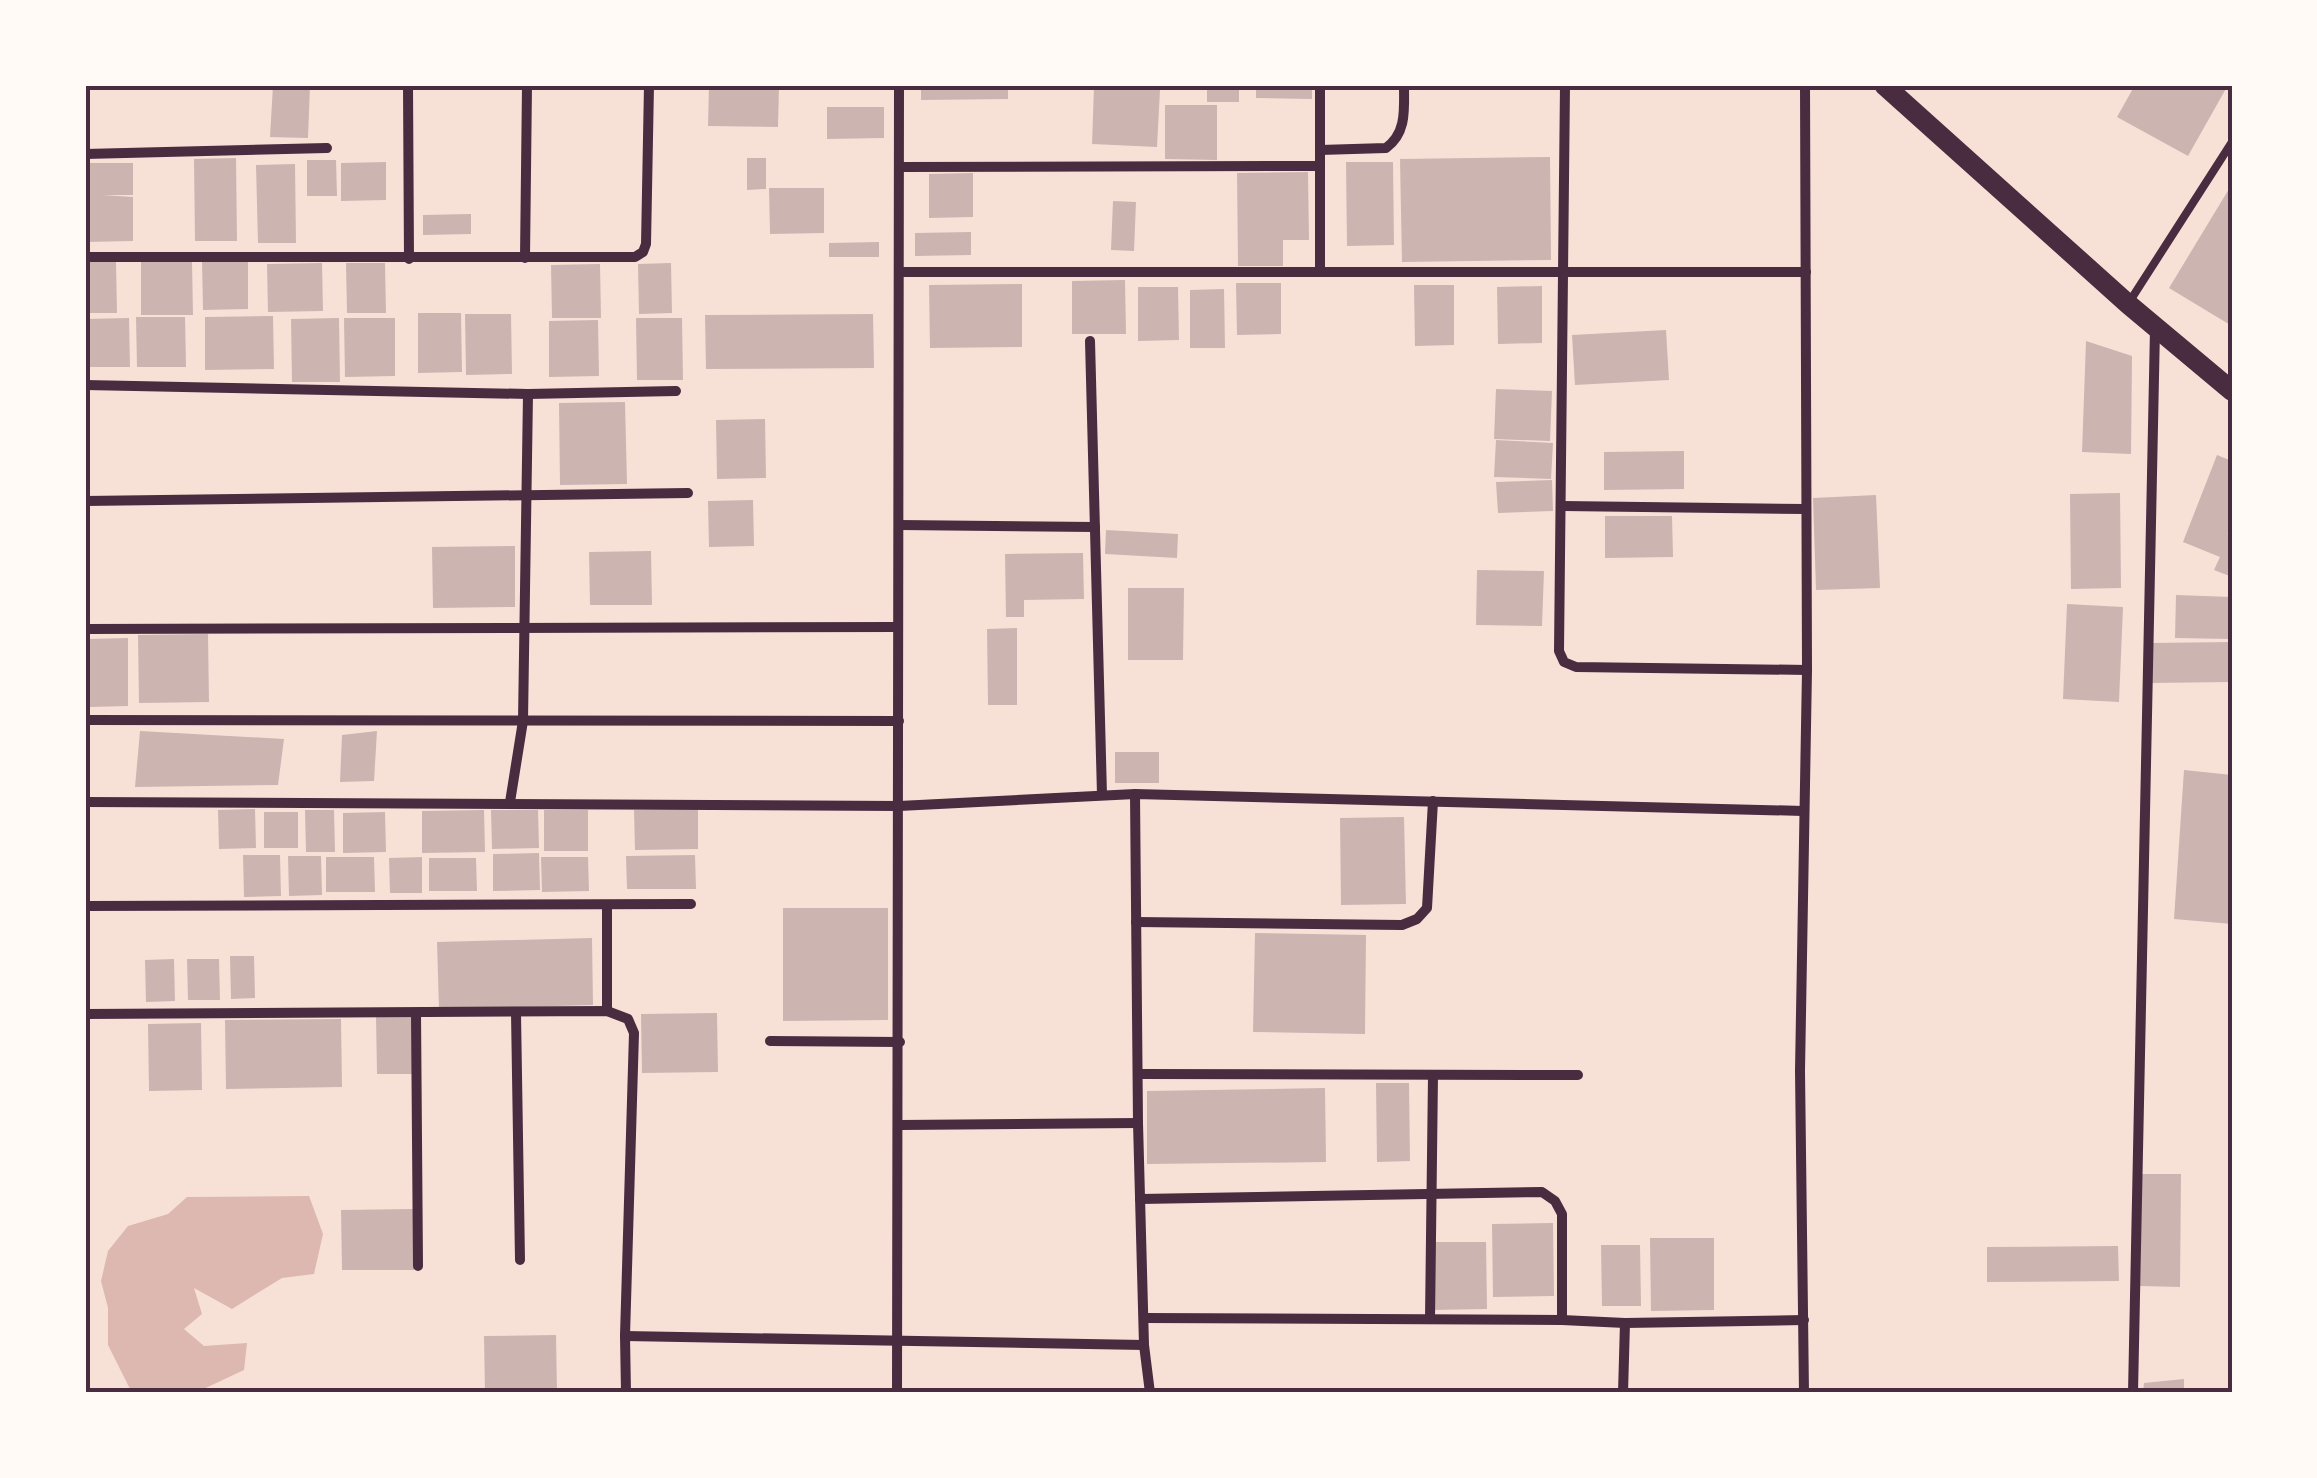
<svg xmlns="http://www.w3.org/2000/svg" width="2317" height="1478" font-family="'Nunito Sans',sans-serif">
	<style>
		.water { fill: #dcb8b0 }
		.building { fill: #ccb4b1 }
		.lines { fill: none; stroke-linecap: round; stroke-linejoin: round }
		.service { stroke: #4a2c40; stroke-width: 8 }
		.minor { stroke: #4a2c40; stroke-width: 10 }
		.secondary { stroke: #4a2c40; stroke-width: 20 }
		.neatline { fill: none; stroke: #4a2c40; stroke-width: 4 }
	</style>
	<rect width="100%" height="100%" fill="#f7e1d7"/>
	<path class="water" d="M309,1196L323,1234L314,1274L282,1278L232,1309L194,1288L202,1314L184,1329L204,1346L247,1343L244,1370L195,1393H132L108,1345V1308L101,1281L108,1251L128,1226L168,1214L187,1197Z"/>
	<g class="building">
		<path d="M273,85L310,86L308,138L270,137Z"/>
		<path d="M709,85H779L778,127L708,126Z"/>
		<path d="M921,85H1008V99L921,100Z"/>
		<rect x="1207" y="85" width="32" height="17"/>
		<path d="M1256,85H1312V99L1256,98Z"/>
		<path d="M2135,85H2228L2188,156L2117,117Z"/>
		<path d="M1094,87L1160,90L1157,147L1092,144Z"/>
		<path d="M1165,105H1217V160L1165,159Z"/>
		<path d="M827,107H884V138L827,139Z"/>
		<path d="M1550,157L1551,260L1402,262L1400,159Z"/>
		<path d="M236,158L237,241H195L194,159Z"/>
		<path d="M747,158H766V189L747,190Z"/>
		<path d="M307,160H336L337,196H307Z"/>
		<path d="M386,162V200L341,201V163Z"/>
		<path d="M1346,162H1393L1394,245L1347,246Z"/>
		<path d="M85,163H133V195H103L133,197V241L85,242Z"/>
		<path d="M295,164L296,243H258L256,165Z"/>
		<path d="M1308,172L1309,240H1283V266H1238L1237,173Z"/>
		<path d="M973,173V217L929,218V174Z"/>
		<path d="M2232,184V326L2169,288Z"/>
		<path d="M769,188H824V233L770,234Z"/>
		<path d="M1113,201L1136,202L1134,251L1111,250Z"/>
		<path d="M471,214V234L423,235V215Z"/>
		<path d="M971,232V255L915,256V233Z"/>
		<path d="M879,242V257H829V243Z"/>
		<path d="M192,261L193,315H141V262Z"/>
		<path d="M85,262H116L117,313H85Z"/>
		<path d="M202,262H248V309L203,310Z"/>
		<path d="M322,263L323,311L268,312L267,264Z"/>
		<path d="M346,263H385L386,313H347Z"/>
		<path d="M671,263L672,313L639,314L638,264Z"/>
		<path d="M600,264L601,318H552L551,265Z"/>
		<path d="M1125,280L1126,334H1072V281Z"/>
		<path d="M1236,283H1281V334L1237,335Z"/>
		<path d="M1022,284V347L930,348L929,285Z"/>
		<path d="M1414,285H1454V345L1415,346Z"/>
		<path d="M1542,286V343L1498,344L1497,287Z"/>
		<path d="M1138,287H1178L1179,340L1138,341Z"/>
		<path d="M1224,289L1225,348H1190V290Z"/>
		<path d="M418,313H461L462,372L418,373Z"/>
		<path d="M465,314H511L512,374L466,375Z"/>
		<path d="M873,314L874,368L706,369L705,315Z"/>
		<path d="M273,316L274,369L205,370V317Z"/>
		<path d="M136,317H185L186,367H137Z"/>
		<path d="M129,318L130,367H85V319Z"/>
		<path d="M339,318L340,382H292L291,319Z"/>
		<path d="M344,318H395V376L345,377Z"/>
		<path d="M636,318H682L683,380H637Z"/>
		<path d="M598,320L599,376L549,377V321Z"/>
		<path d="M1666,330L1669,380L1575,385L1572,335Z"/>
		<path d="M2086,341L2132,356L2131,454L2082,452Z"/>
		<path d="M1496,389L1552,391L1550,441L1494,439Z"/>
		<path d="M625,402L627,484L560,485L559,403Z"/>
		<path d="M765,419L766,478L717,479L716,420Z"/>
		<path d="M1496,440L1553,443L1551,479L1494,477Z"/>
		<path d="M1684,451V489L1604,490V452Z"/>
		<path d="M2217,455L2232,461V523L2227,535L2232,527V577L2214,570L2220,557L2183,542Z"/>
		<path d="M1552,480L1553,511L1498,513L1496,482Z"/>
		<path d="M2120,493L2121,588L2071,589L2070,494Z"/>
		<path d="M1876,495L1880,588L1816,590L1813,498Z"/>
		<path d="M753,500L754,546L709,547L708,501Z"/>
		<path d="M1605,516H1672L1673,557L1605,558Z"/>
		<path d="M1106,530L1178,534L1177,558L1105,554Z"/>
		<path d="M515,546V607L433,608L432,547Z"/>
		<path d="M651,551L652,605H590L589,552Z"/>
		<path d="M1083,553L1084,599L1024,600V617H1006L1005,554Z"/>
		<path d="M1477,570L1544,571L1542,626L1476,625Z"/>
		<path d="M1128,588H1184L1183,660H1128Z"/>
		<path d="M2176,595L2232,597V639L2175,638Z"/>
		<path d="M2067,604L2123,607L2119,702L2063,699Z"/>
		<path d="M1017,628V705H988L987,629Z"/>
		<path d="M208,634L209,702L139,703L138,635Z"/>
		<path d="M128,638V706L90,707L89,639Z"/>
		<path d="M2232,642V682L2151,683L2150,643Z"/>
		<path d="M140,731L284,739L278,785L135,787Z"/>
		<path d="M377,731L374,781L340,782L342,735Z"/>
		<rect x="1115" y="752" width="44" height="31"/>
		<path d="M2184,770L2232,775V924L2174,919Z"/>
		<path d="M255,809L256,848L219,849L218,810Z"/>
		<path d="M698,809V849L635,850L634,810Z"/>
		<path d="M305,810H334L335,852H306Z"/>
		<path d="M484,810L485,852L422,853V811Z"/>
		<path d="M491,810H538L539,848L492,849Z"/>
		<rect x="544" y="810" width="44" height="41"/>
		<rect x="264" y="812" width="34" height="36"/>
		<path d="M385,812L386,852L343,853V813Z"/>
		<path d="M1404,817L1406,904L1341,905L1340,818Z"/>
		<path d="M539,853L540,890L493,891V854Z"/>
		<path d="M243,855H280L281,896L244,897Z"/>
		<path d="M695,855L696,889H627L626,856Z"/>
		<path d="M288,856H321L322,895L289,896Z"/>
		<path d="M326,857H374L375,892H326Z"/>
		<path d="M422,857V893H390L389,858Z"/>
		<path d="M541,857H588L589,891L542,892Z"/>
		<path d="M429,858H476L477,891H429Z"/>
		<path d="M783,908H888V1020L783,1021Z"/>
		<path d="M1255,933L1366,935L1365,1034L1253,1032Z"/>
		<path d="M592,938L593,1005L439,1009L437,942Z"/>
		<path d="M230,956H254L255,998L231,999Z"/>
		<path d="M174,959L175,1001L146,1002L145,960Z"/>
		<path d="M187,959H219L220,1000H188Z"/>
		<path d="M717,1013L718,1072L642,1073L641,1014Z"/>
		<path d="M376,1017H412L413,1074H377Z"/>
		<path d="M341,1019L342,1087L226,1089L225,1020Z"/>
		<path d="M201,1023L202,1090L149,1091L148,1024Z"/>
		<path d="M1376,1083H1409L1410,1161L1377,1162Z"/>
		<path d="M1325,1088L1326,1162L1147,1164V1091Z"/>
		<path d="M2141,1174H2181L2180,1287L2140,1286Z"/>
		<path d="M413,1209L414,1270H342L341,1210Z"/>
		<path d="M1553,1223L1554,1296L1493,1297L1492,1224Z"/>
		<path d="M1650,1238H1714V1310L1651,1311Z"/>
		<path d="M1431,1242H1486L1487,1309L1432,1310Z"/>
		<path d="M1601,1245H1640L1641,1306H1602Z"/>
		<path d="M2118,1246L2119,1281L1987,1282V1247Z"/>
		<path d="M556,1335L557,1393H485L484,1336Z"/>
		<path d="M2184,1379V1393H2143L2144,1383Z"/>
	</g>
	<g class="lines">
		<path class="service" d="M2128,304L2232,142"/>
		<g class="minor">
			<path d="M408,85L409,259"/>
			<path d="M1320,85V272"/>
			<path d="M1565,85L1559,651L1564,662L1576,667L1807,670"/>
			<path d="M1320,150L1386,148C1407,133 1404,109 1404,85"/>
			<path d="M85,154L327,148"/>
			<path d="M899,167L1320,166"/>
			<path d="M85,257H635L643,252L646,244L649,85"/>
			<path d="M525,258L527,85"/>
			<path d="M899,272H1806"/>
			<path d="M1090,341L1102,795"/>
			<path d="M85,385L528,394L676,391"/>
			<path d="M85,501L688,493"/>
			<path d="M1563,506L1806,509"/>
			<path d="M899,525L1095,527"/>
			<path d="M85,629L898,627"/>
			<path d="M85,720L899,721"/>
			<path d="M1135,794L1138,1123L1144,1345L1150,1393"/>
			<path d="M85,802L899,806L1135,794L1803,811"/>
			<path d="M510,802L523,721L528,394"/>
			<path d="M607,905V1011"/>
			<path d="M85,906L691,904"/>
			<path d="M1136,922L1402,925L1417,919L1427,908L1433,801"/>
			<path d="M416,1013L418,1266"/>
			<path d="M516,1013L520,1260"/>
			<path d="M85,1014L607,1011L628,1019L634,1033L625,1336L626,1393"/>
			<path d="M770,1041L900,1042"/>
			<path d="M1138,1074L1578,1075"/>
			<path d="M900,1125L1138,1123"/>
			<path d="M1140,1199L1542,1192L1555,1201L1562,1214V1320"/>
			<path d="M1144,1318L1562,1320L1625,1323L1804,1320"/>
			<path d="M1430,1319L1433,1075"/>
			<path d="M625,1336L1144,1345"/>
			<path d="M897,1393L899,85"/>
			<path d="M1623,1393L1625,1323"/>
			<path d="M1804,1393L1800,1071L1807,670L1805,85"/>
			<path d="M2133,1393L2155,329"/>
		</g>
		<path class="secondary" d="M1884,85L2128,304L2232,391"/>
	</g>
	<rect width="2317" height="1478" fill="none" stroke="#fffaf5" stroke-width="175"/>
	<rect x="88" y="88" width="2142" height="1302" class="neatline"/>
</svg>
